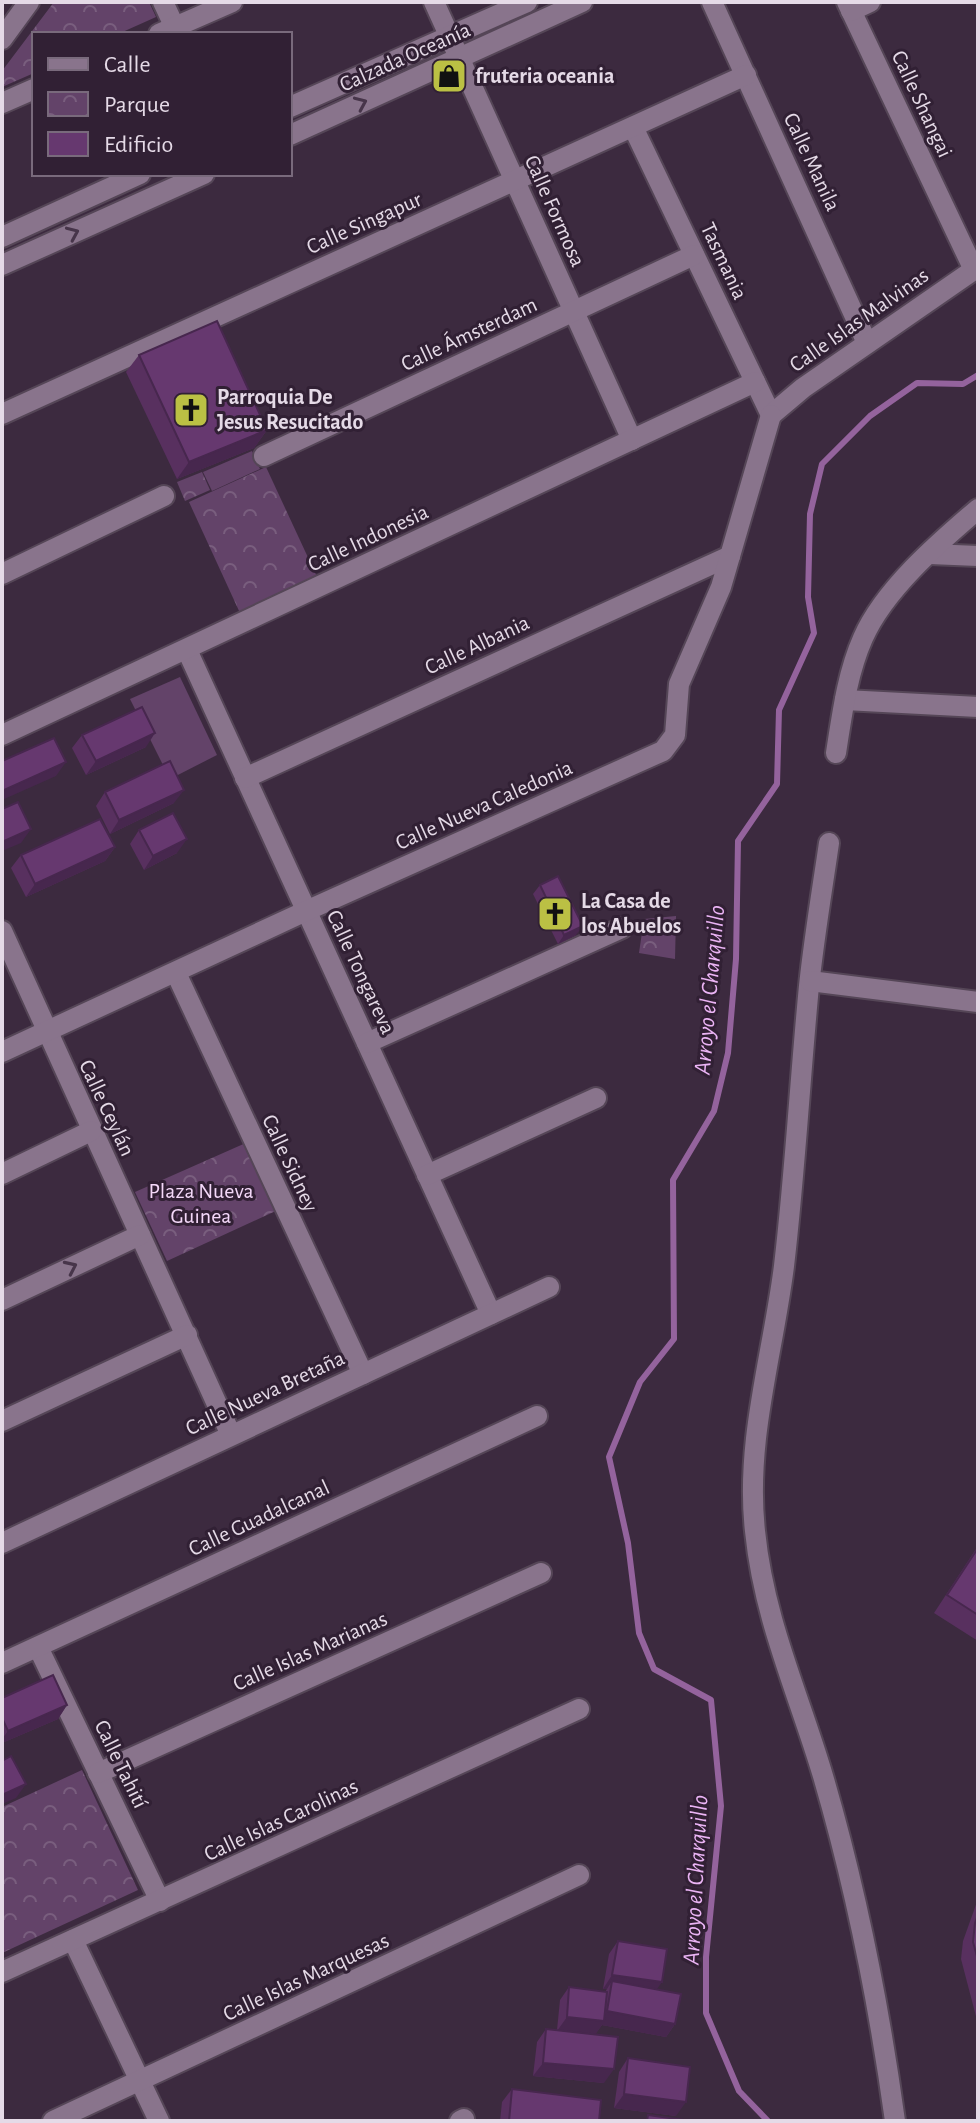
<svg xmlns="http://www.w3.org/2000/svg" width="980" height="2123" font-family="'Alegreya Sans',sans-serif">
	<style>
		.green { fill: #634369 }
		.park { fill: url(#park-crowns) }
		.lines { fill: none; stroke-linecap: round; stroke-linejoin: round }
		.stream { stroke: #94639d; stroke-width: 6 }
		.minor-casing { stroke: #554657; stroke-width: 24 }
		.minor { stroke: #89748c; stroke-width: 20 }
		.wall { fill: #58305f }
		.shaded-wall { fill: #47274e }
		.building { fill: #66386f; stroke: #47274e; stroke-width: 2 }
		.oneway { stroke: #47354a }
		.labels { text-anchor: middle; dominant-baseline: central; stroke-width: 6; stroke-linejoin: round; paint-order: stroke }
		.street-label { font-size: 22px; fill: #e5dae7; stroke: #312034 }
		.poi-label { font-size: 22px; font-weight: bold; fill: #e5dae7; stroke: #312034; text-anchor: start }
		.park-label { font-size: 22px; fill: #f4d8f9; stroke: #312034 }
		.water-label { font-size: 24px; font-style: italic; fill: #ebb4f5; stroke: #312034 }
	</style>
	<defs>
		<pattern id="park-crowns" width="20" height="18" patternUnits="userSpaceOnUse" patternTransform="scale(2)"><rect width="20" height="18" fill="#634369"/><path d="M2 6a3 3 0 1 1 6 0M12 15a3 3 0 1 1 6 0" fill="none" stroke="#795e7e"/></pattern>
	</defs>
	<rect width="100%" height="100%" fill="#3c2a3f"/>
	<g class="green">
		<path d="M252,451L260,469L212,491L203,472Z"/>
		<path d="M180,677L217,755L170,779L130,699Z"/>
	</g>
	<g class="park">
		<path d="M54,2H149L156,17L118,34H34V73L2,87V71Z"/>
		<path d="M266,467L318,579L240,613L189,502Z"/>
		<path d="M202,472L210,490L185,501L177,482Z"/>
		<path d="M676,916L675,959L639,953L644,919Z"/>
		<path d="M248,1142L280,1209L167,1261L135,1192Z"/>
		<path d="M82,1770L138,1890L2,1953V1807Z"/>
	</g>
	<g class="lines">
		<path class="stream" d="M768,2121L739,2091L706,2013V1957L721,1806L711,1700L654,1669L639,1633L628,1543L609,1457L640,1382L674,1339L673,1180L714,1111L728,1053L736,959L738,841L777,784L779,710L814,633L808,597L810,514L822,464L870,416L917,383L963,384L978,375"/>
		<defs>
			<g id="minor">
				<path d="M163,2L178,34"/>
				<path d="M434,2L632,440"/>
				<path d="M712,2L867,343"/>
				<path d="M847,2L974,270"/>
				<path d="M851,11L870,2"/>
				<path d="M159,34L232,2"/>
				<path d="M2,39L29,2"/>
				<path d="M2,103L34,89"/>
				<path d="M290,107L527,2"/>
				<path d="M633,127L771,415"/>
				<path d="M290,135L582,2"/>
				<path d="M2,237L140,174"/>
				<path d="M2,265L204,174"/>
				<path d="M2,414L746,75"/>
				<path d="M771,415L803,388L978,267"/>
				<path d="M264,456L694,255"/>
				<path d="M930,554L978,556"/>
				<path d="M2,574L164,496"/>
				<path d="M187,650L491,1314"/>
				<path d="M845,700L978,707"/>
				<path d="M2,735L755,382"/>
				<path d="M836,753C842,715 847,674 863,638C884,590 938,543 978,509"/>
				<path d="M245,778L730,556"/>
				<path d="M829,843C822,891 814,938 809,986C800,1079 795,1173 784,1266C773,1354 745,1441 755,1531C764,1620 798,1692 823,1776C856,1889 879,2005 895,2121"/>
				<path d="M2,931L231,1435"/>
				<path d="M176,973L363,1374"/>
				<path d="M810,981L978,1002"/>
				<path d="M367,1043L622,928"/>
				<path d="M2,1052L306,911L663,751L675,735L679,684L721,587L771,415"/>
				<path d="M2,1174L91,1131"/>
				<path d="M427,1175L596,1098"/>
				<path d="M2,1300L140,1235"/>
				<path d="M2,1421L187,1335"/>
				<path d="M2,1543L549,1287"/>
				<path d="M38,1647L160,1901"/>
				<path d="M2,1663L537,1416"/>
				<path d="M98,1773L541,1573"/>
				<path d="M73,1940L159,2121"/>
				<path d="M2,1972L579,1709"/>
				<path d="M53,2121L579,1875"/>
				<path d="M460,2121L464,2119"/>
			</g>
		</defs>
		<use href="#minor" class="minor-casing"/>
		<use href="#minor" class="minor"/>
	</g>
	<g class="wall">
		<path d="M139,355L267,430L254,448L177,479L126,372Z"/>
		<path d="M82,735L146,747L86,775L72,748Z"/>
		<path d="M105,792L174,803L110,834L96,806Z"/>
		<path d="M139,830L177,853L144,870L130,844Z"/>
		<path d="M115,847L105,861L26,897L11,868L21,855Z"/>
		<path d="M540,885L576,935L558,944L533,894Z"/>
		<path d="M978,1546V1641L934,1613Z"/>
		<path d="M2,1698L67,1705L58,1719L2,1743Z"/>
		<path d="M978,1899V2024L961,1959L963,1941Z"/>
		<path d="M618,1941L657,1990L675,2024L666,2037L602,2025L595,2034L604,2083L533,2076L537,2042L546,2029L557,2030L560,2000L569,1987L605,1992L607,1989H603L609,1954Z"/>
		<path d="M628,2058L676,2116L614,2108L619,2072Z"/>
		<path d="M512,2089L599,2121H500L502,2102Z"/>
	</g>
	<g class="shaded-wall">
		<path d="M267,430L254,448L177,479L189,462Z"/>
		<path d="M155,733L146,747L86,775L96,761Z"/>
		<path d="M66,762L56,776L2,800V791Z"/>
		<path d="M184,790L174,803L110,834L119,820Z"/>
		<path d="M31,829L21,843L2,851V842Z"/>
		<path d="M187,839L177,853L144,870L153,856Z"/>
		<path d="M115,847L105,861L26,897L35,884Z"/>
		<path d="M583,926L576,935L558,944L564,935Z"/>
		<path d="M67,1705L58,1719L2,1743V1739L8,1731Z"/>
		<path d="M26,1784L16,1798L2,1804V1795Z"/>
		<path d="M612,1975L662,1982L652,1996L612,1981L607,1989H603Z"/>
		<path d="M607,2011L675,2024L666,2037L602,2025L595,2035L557,2031L567,2017L600,2021Z"/>
		<path d="M543,2063L614,2069L604,2083L533,2076Z"/>
		<path d="M624,2094L686,2102L676,2116L614,2108Z"/>
	</g>
	<g class="building">
		<path d="M217,321L267,430L189,462L139,355Z"/>
		<path d="M142,707L155,733L96,761L82,735Z"/>
		<path d="M54,738L66,762L2,791V761Z"/>
		<path d="M170,761L184,790L119,820L105,792Z"/>
		<path d="M18,802L31,829L2,842V809Z"/>
		<path d="M173,813L187,839L153,856L139,830Z"/>
		<path d="M100,819L115,847L35,884L21,855Z"/>
		<path d="M558,876L583,926L564,935L540,885Z"/>
		<path d="M978,1548V1615L947,1595Z"/>
		<path d="M53,1675L67,1705L8,1731L2,1718V1698Z"/>
		<path d="M11,1756L26,1784L2,1795V1761Z"/>
		<path d="M978,1915V1960L973,1942L975,1923Z"/>
		<path d="M618,1941L667,1949L662,1982L612,1975Z"/>
		<path d="M612,1981L681,1994L675,2024L607,2011Z"/>
		<path d="M569,1987L607,1992L604,2021L567,2017Z"/>
		<path d="M546,2029L618,2037L614,2069L543,2063Z"/>
		<path d="M628,2058L690,2067L686,2102L624,2094Z"/>
		<path d="M512,2089L601,2100L599,2121H509Z"/>
		<path d="M648,2115L691,2121H647Z"/>
	</g>
	<defs><path id="oneway-chevron" d="M-2-3.5L2.5 0L-2 3.5" fill="none" stroke-width="1.6" stroke-linecap="round" stroke-linejoin="round" transform="scale(2)"/></defs>
	<g class="oneway">
		<use href="#oneway-chevron" transform="translate(361 103) rotate(-24)"/>
		<use href="#oneway-chevron" transform="translate(73 233) rotate(-24)"/>
		<use href="#oneway-chevron" transform="translate(71 1267) rotate(-25)"/>
	</g>
	<defs>
		<symbol id="shop-square" viewBox="-11 -11 22 22"><rect x="-9" y="-9" width="18" height="18" rx="4" fill="#bbc044" stroke="#312034"/><path d="M-5-2.5h2.3a2.7 3.5 0 0 1 5.4 0H5L5.5 6h-11ZM-1.5-2.5h3a1.5 2.3 0 0 0-3 0Z" fill="#111"/></symbol>
		<symbol id="church-square" viewBox="-11 -11 22 22"><rect x="-9" y="-9" width="18" height="18" rx="4" fill="#bbc044" stroke="#312034"/><path d="M-1.2-6h2.4v3.5h3.3v2.4h-3.3V6h-2.4V-.1h-3.3v-2.4h3.3Z" fill="#111"/></symbol>
	</defs>
	<g fill-rule="evenodd">
		<use href="#shop-square" x="429" y="56" width="40" height="40"/>
		<use href="#church-square" x="171" y="390" width="40" height="40"/>
		<use href="#church-square" x="535" y="894" width="40" height="40"/>
	</g>
	<g class="labels">
		<g class="street-label">
			<text transform="translate(405 57) rotate(-24)">Calzada Oceanía</text>
			<text transform="translate(922 104) rotate(65)">Calle Shangai</text>
			<text transform="translate(812 162) rotate(65)">Calle Manila</text>
			<text transform="translate(555 211) rotate(66)">Calle Formosa</text>
			<text transform="translate(364 223) rotate(-24)">Calle Singapur</text>
			<text transform="translate(724 261) rotate(65)">Tasmania</text>
			<text transform="translate(859 320) rotate(-35)">Calle Islas Malvinas</text>
			<text transform="translate(469 334) rotate(-25)">Calle Ámsterdam</text>
			<text transform="translate(368 538) rotate(-25)">Calle Indonesia</text>
			<text transform="translate(477 645) rotate(-25)">Calle Albania</text>
			<text transform="translate(484 805) rotate(-24)">Calle Nueva Caledonia</text>
			<text transform="translate(361 972) rotate(65)">Calle Tongareva</text>
			<text transform="translate(107 1108) rotate(65)">Calle Ceylán</text>
			<text transform="translate(290 1163) rotate(65)">Calle Sidney</text>
			<text transform="translate(265 1393) rotate(-25)">Calle Nueva Bretaña</text>
			<text transform="translate(259 1518) rotate(-25)">Calle Guadalcanal</text>
			<text transform="translate(310 1651) rotate(-24)">Calle Islas Marianas</text>
			<text transform="translate(121 1764) rotate(64)">Calle Tahití</text>
			<text transform="translate(281 1820) rotate(-25)">Calle Islas Carolinas</text>
			<text transform="translate(306 1977) rotate(-25)">Calle Islas Marquesas</text>
		</g>
		<g class="poi-label">
			<text x="475" y="76">fruteria oceania</text>
			<text x="217" y="397">Parroquia De<tspan x="217" dy="25">Jesus Resucitado</tspan></text>
			<text x="581" y="901">La Casa de<tspan x="581" dy="25">los Abuelos</tspan></text>
		</g>
		<g class="park-label">
			<text x="201" y="1191">Plaza Nueva<tspan x="201" dy="25">Guinea</tspan></text>
		</g>
		<g class="water-label">
			<text transform="translate(710 990) rotate(-85)">Arroyo el Charquillo</text>
			<text transform="translate(696 1880) rotate(-87)">Arroyo el Charquillo</text>
		</g>
	</g>
	<rect width="980" height="2123" fill="none" stroke="#e5dae7" stroke-width="8"/>
	<rect x="32" y="32" width="260" height="144" fill="#312034" stroke="#796a7c" stroke-width="2"/>
	<rect x="48" y="58" width="40" height="12" fill="#89748c" stroke="#796a7c" stroke-width="2"/>
	<text x="104" y="72" font-size="24" fill="#e5dae7">Calle</text>
	<rect x="48" y="92" width="40" height="24" fill="url(#park-crowns)" stroke="#796a7c" stroke-width="2"/>
	<text x="104" y="112" font-size="24" fill="#e5dae7">Parque</text>
	<rect x="48" y="132" width="40" height="24" fill="#66386f" stroke="#796a7c" stroke-width="2"/>
	<text x="104" y="152" font-size="24" fill="#e5dae7">Edificio</text>
</svg>
